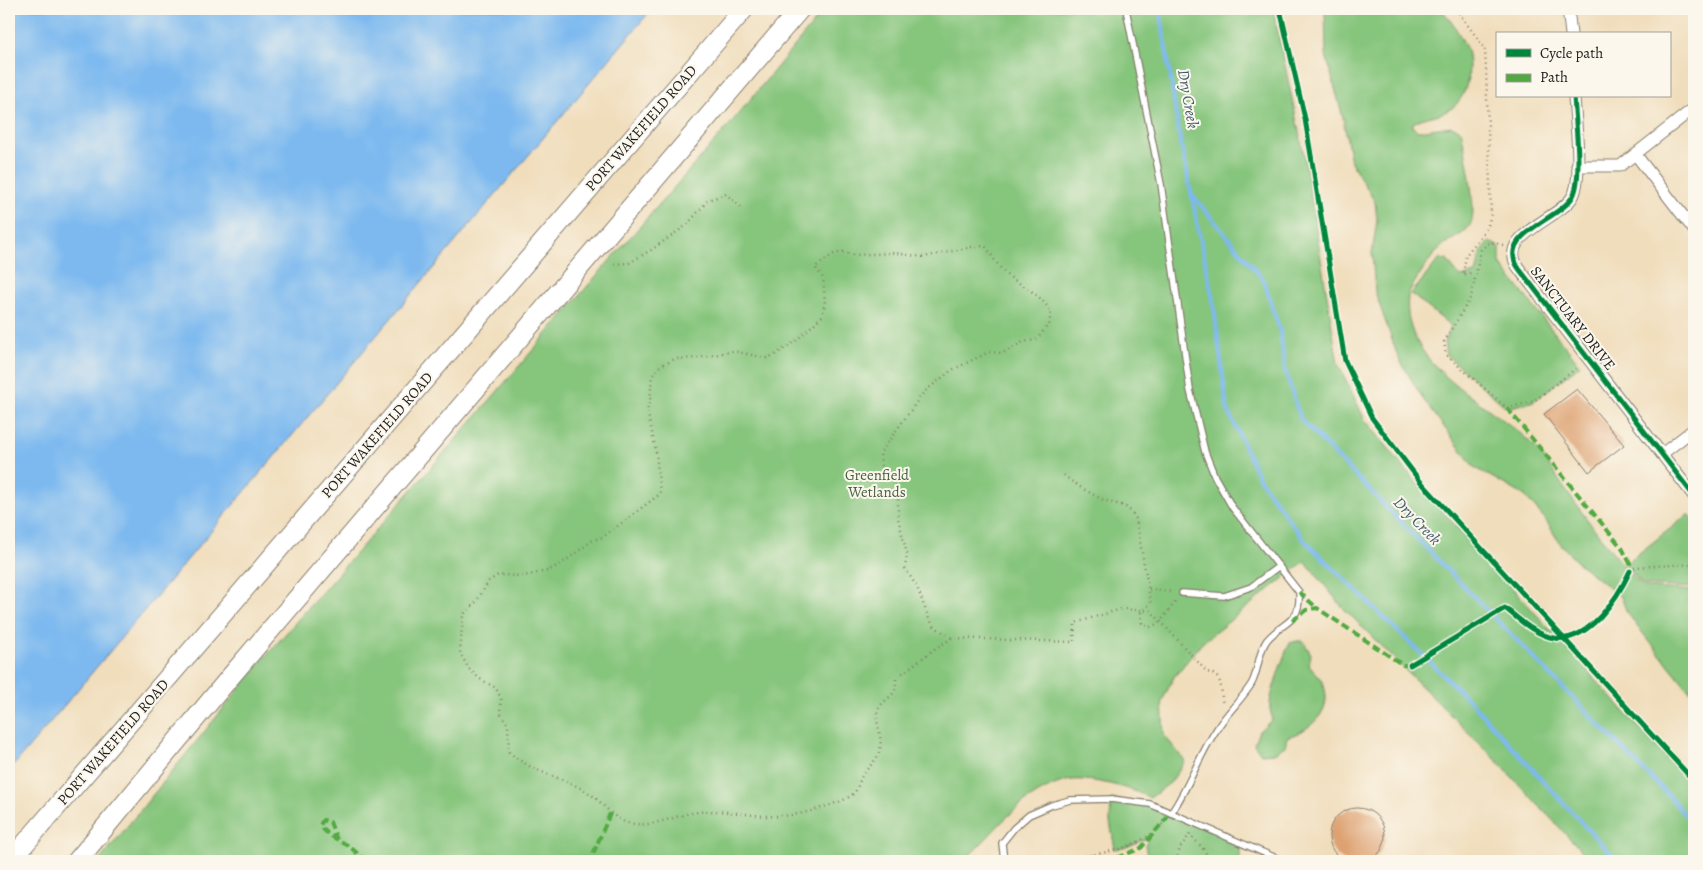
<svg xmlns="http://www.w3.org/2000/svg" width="1703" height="870" font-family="Alegreya,serif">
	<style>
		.green { fill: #85c57c; stroke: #50704c }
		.water { fill: #7db9ef; stroke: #4c6a86 }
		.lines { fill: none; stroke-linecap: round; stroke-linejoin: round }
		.stream { stroke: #7db9ef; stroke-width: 4 }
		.building { fill: #dea272 }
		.service-casing { stroke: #867c6c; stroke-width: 8 }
		.minor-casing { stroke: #867c6c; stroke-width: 13 }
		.trunk-casing { stroke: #867c6c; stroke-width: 21 }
		.path { stroke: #867c6c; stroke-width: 2.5; stroke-dasharray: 1 4; stroke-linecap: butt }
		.service { stroke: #fff; stroke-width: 5.5 }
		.minor { stroke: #fff; stroke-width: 11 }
		.trunk { stroke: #fff; stroke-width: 19 }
		.quiet { stroke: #52a943; stroke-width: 4; stroke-dasharray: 8 4; stroke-linecap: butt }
		.cycleway-casing { stroke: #fbf7ec; stroke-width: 8 }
		.cycleway { stroke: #00873e; stroke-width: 5 }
		.labels { text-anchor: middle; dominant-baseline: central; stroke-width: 4; stroke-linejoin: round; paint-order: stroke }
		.street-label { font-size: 15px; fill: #1c1c1c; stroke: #fbf7ec }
		.park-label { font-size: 15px; fill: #466042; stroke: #fbf7ec }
		.water-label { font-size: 16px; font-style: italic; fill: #435b70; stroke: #fbf7ec }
	</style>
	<rect width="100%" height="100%" fill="#fbf7ec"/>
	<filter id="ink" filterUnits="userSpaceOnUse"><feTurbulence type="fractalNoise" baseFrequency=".02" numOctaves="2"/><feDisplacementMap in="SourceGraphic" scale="10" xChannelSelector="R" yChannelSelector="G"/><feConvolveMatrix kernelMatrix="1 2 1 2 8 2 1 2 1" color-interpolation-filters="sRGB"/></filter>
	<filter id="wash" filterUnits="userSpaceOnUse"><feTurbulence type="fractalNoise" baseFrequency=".0096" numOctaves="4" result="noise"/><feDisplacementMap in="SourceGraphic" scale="20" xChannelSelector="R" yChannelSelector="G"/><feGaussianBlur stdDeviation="1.12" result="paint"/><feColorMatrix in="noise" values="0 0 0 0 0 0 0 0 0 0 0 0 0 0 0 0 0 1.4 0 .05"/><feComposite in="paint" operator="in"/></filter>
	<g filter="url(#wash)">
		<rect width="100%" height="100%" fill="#f0ddbb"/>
		<g class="green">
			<path d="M825,9H1273L1305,160L1338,364L1365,420L1416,482L1694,788V861H1591L1498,762L1343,608L1305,561L1202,643L1174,677L1162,701L1164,735L1185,761L1171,782L1150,798C1131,788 1093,778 1072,780C1054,782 1028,798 1015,810C996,826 981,846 963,861H99L266,656L479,413L591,282L730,124Z"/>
			<path d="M1325,9H1441C1449,17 1467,44 1468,55C1471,72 1467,97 1452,108C1440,117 1425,115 1413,123V127L1418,131L1451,126L1461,130C1465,148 1476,203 1472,220C1468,236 1449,238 1439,249C1433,254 1408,290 1408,296C1400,369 1493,403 1534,446C1547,460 1556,477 1567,492C1591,525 1615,557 1643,587L1694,591V696L1636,625L1626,610L1621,597L1577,562L1559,542L1545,519L1525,496L1474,467L1423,399L1398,357L1375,292L1372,253L1377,220L1375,202L1351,162L1343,118L1326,55Z"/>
			<path d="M1490,242L1500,247V263L1507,273L1580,365L1534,401L1507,408L1446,355L1444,342L1451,326L1411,294L1440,258L1444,261L1446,259L1460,277L1476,274L1481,250Z"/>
			<path d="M1689,514L1694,520V588L1643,585L1625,564Z"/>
			<path d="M1297,641H1303L1311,654L1309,665C1313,672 1321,677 1323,684C1335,711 1309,731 1287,737L1285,746L1274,753L1261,754L1254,744L1259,731L1272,720C1272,714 1269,710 1270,704C1270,695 1285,651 1290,643Z"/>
			<path d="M1111,799L1150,804L1240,843V861H1148L1145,845L1148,838L1124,848L1115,849L1110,822Z"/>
		</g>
		<path class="water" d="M9,9H652L9,771Z"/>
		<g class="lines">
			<g class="stream">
				<path d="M1160,9L1179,134L1213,300L1227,408L1259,478L1303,539L1468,699L1617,861"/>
				<path d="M1193,196L1263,279L1280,331L1285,370L1301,420L1670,797L1694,826"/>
			</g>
		</g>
		<g id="blocks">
			<g class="building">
				<path d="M1577,389L1624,445L1589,472L1544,414Z"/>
				<circle cx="1357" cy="836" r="28"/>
			</g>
		</g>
	</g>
	<g filter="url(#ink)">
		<use href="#blocks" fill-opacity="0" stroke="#867c6c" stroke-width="1"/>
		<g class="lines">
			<defs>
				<g id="service">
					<path d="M1126,9L1161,184L1190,390L1205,452L1215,477L1232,507L1299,592C1301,624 1284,620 1267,640C1258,652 1259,669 1252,683C1242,700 1225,714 1215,732C1198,758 1189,787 1171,813"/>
					<path d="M1182,593L1224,596L1251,587L1279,566"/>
					<path d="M1004,861L1002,843L1014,828L1029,815L1052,805L1070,800L1111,799L1150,804L1283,861"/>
				</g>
				<g id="minor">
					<path d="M1568,9L1571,34"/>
					<path d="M1574,96C1575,119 1583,178 1573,196C1560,220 1493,235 1520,270L1694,496"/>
					<path d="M1636,155L1694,230"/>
					<path d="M1577,166H1620L1694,108"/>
					<path d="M1662,454L1694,429"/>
				</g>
				<g id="trunk">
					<path d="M10,861L744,9"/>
					<path d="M77,861L231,676L800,9"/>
				</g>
			</defs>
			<use href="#service" class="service-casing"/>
			<use href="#minor" class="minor-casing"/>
			<use href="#trunk" class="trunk-casing"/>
			<g class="path">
				<path d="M1456,9L1485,49L1486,69L1491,214L1488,226L1466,255L1463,275L1474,272"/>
				<path d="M1503,245L1490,242L1481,250L1471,297L1444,342L1446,355L1507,408L1534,401L1579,366"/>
				<path d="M614,264L629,263L651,250L687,225L708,200L726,194L743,209"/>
				<path d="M1064,475C1069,481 1096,497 1104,500C1121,507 1125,501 1136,519L1151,603L1141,612L1142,623L1150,627L1159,623L1177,600"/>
				<path d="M1630,571L1636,567L1694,564"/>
				<path d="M1149,589L1173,592"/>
				<path d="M952,638L933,650L896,678C896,682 896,687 895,690C891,699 878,703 877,714C876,727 885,742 878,755C875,762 866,769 862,776C859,781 858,789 854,793C847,800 836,803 827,806C807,813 788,817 767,816C744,815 722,809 699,812C675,814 654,829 629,823C614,820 604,804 593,796C566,776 536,776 509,752L508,725L500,712L501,699L496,688L480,679L469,669L460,653L463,615L476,602L489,581L498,575L524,576L547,571L561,564L593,540L603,537L660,494L656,451L647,410L650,401L652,376L660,366L675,359L699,358L733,351L766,358L775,355L797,340L822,316L825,303L823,278L815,267L834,254L843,252L854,255L895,253L924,257L972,247L985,246C993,256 998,267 1007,275C1022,286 1043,295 1051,313L1049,324L1036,340L1023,342L1003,353L989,352L952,370L924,392L880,453L881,467L898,490V518L907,554L905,568L917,587L929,619L935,627L952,638L1074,642L1075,623L1121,609L1151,611L1207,672C1225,676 1220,691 1223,705"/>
				<path d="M1189,834L1202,847L1211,861"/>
				<path d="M1050,861C1089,854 1138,854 1165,821"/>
				<path d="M1176,861L1180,848L1192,831"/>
			</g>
			<use href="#service" class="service"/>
			<use href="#minor" class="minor"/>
			<use href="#trunk" class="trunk"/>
			<g class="quiet">
				<path d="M1507,408L1622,548L1630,563V571"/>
				<path d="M1299,592L1317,608"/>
				<path d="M1292,621L1306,610L1317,608L1403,665H1410"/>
				<path d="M337,840L330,822L323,820L320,825C327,836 336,838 347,845C354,850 360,856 366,861"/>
				<path d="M1117,858L1141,848L1171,813"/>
				<path d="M585,861L591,859L611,811"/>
			</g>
			<defs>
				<g id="cycleway">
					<path d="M1280,9L1305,119L1345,361L1372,418L1420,481L1694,781"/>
					<path d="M1574,96C1575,119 1583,178 1573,196C1560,220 1493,235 1520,270L1694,496"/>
					<path d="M1410,665L1505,608C1519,619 1535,635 1554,638C1588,644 1618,597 1630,571"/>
				</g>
			</defs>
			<use href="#cycleway" class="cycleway-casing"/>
			<use href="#cycleway" class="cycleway"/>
		</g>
	</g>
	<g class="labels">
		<g class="street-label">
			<text transform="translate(641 128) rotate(-49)">PORT WAKEFIELD ROAD</text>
			<text transform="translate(1573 318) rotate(52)">SANCTUARY DRIVE</text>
			<text transform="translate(377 435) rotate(-49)">PORT WAKEFIELD ROAD</text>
			<text transform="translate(113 742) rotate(-49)">PORT WAKEFIELD ROAD</text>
		</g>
		<g class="park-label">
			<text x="877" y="475">Greenfield<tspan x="877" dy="17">Wetlands</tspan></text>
		</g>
		<g class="water-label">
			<text transform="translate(1188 99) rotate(80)">Dry Creek</text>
			<text transform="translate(1417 521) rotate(46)">Dry Creek</text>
		</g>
	</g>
	<rect width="1703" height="870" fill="none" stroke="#fbf7ec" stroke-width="30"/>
	<rect x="1496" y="32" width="175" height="65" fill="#fbf7ec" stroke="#a29f99"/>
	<rect x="1506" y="49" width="25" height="8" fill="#00873e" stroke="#a29f99"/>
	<text x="1540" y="58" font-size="15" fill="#1c1c1c">Cycle path</text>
	<rect x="1506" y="74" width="25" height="8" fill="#52a943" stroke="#a29f99"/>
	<text x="1540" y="82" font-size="15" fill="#1c1c1c">Path</text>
</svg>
